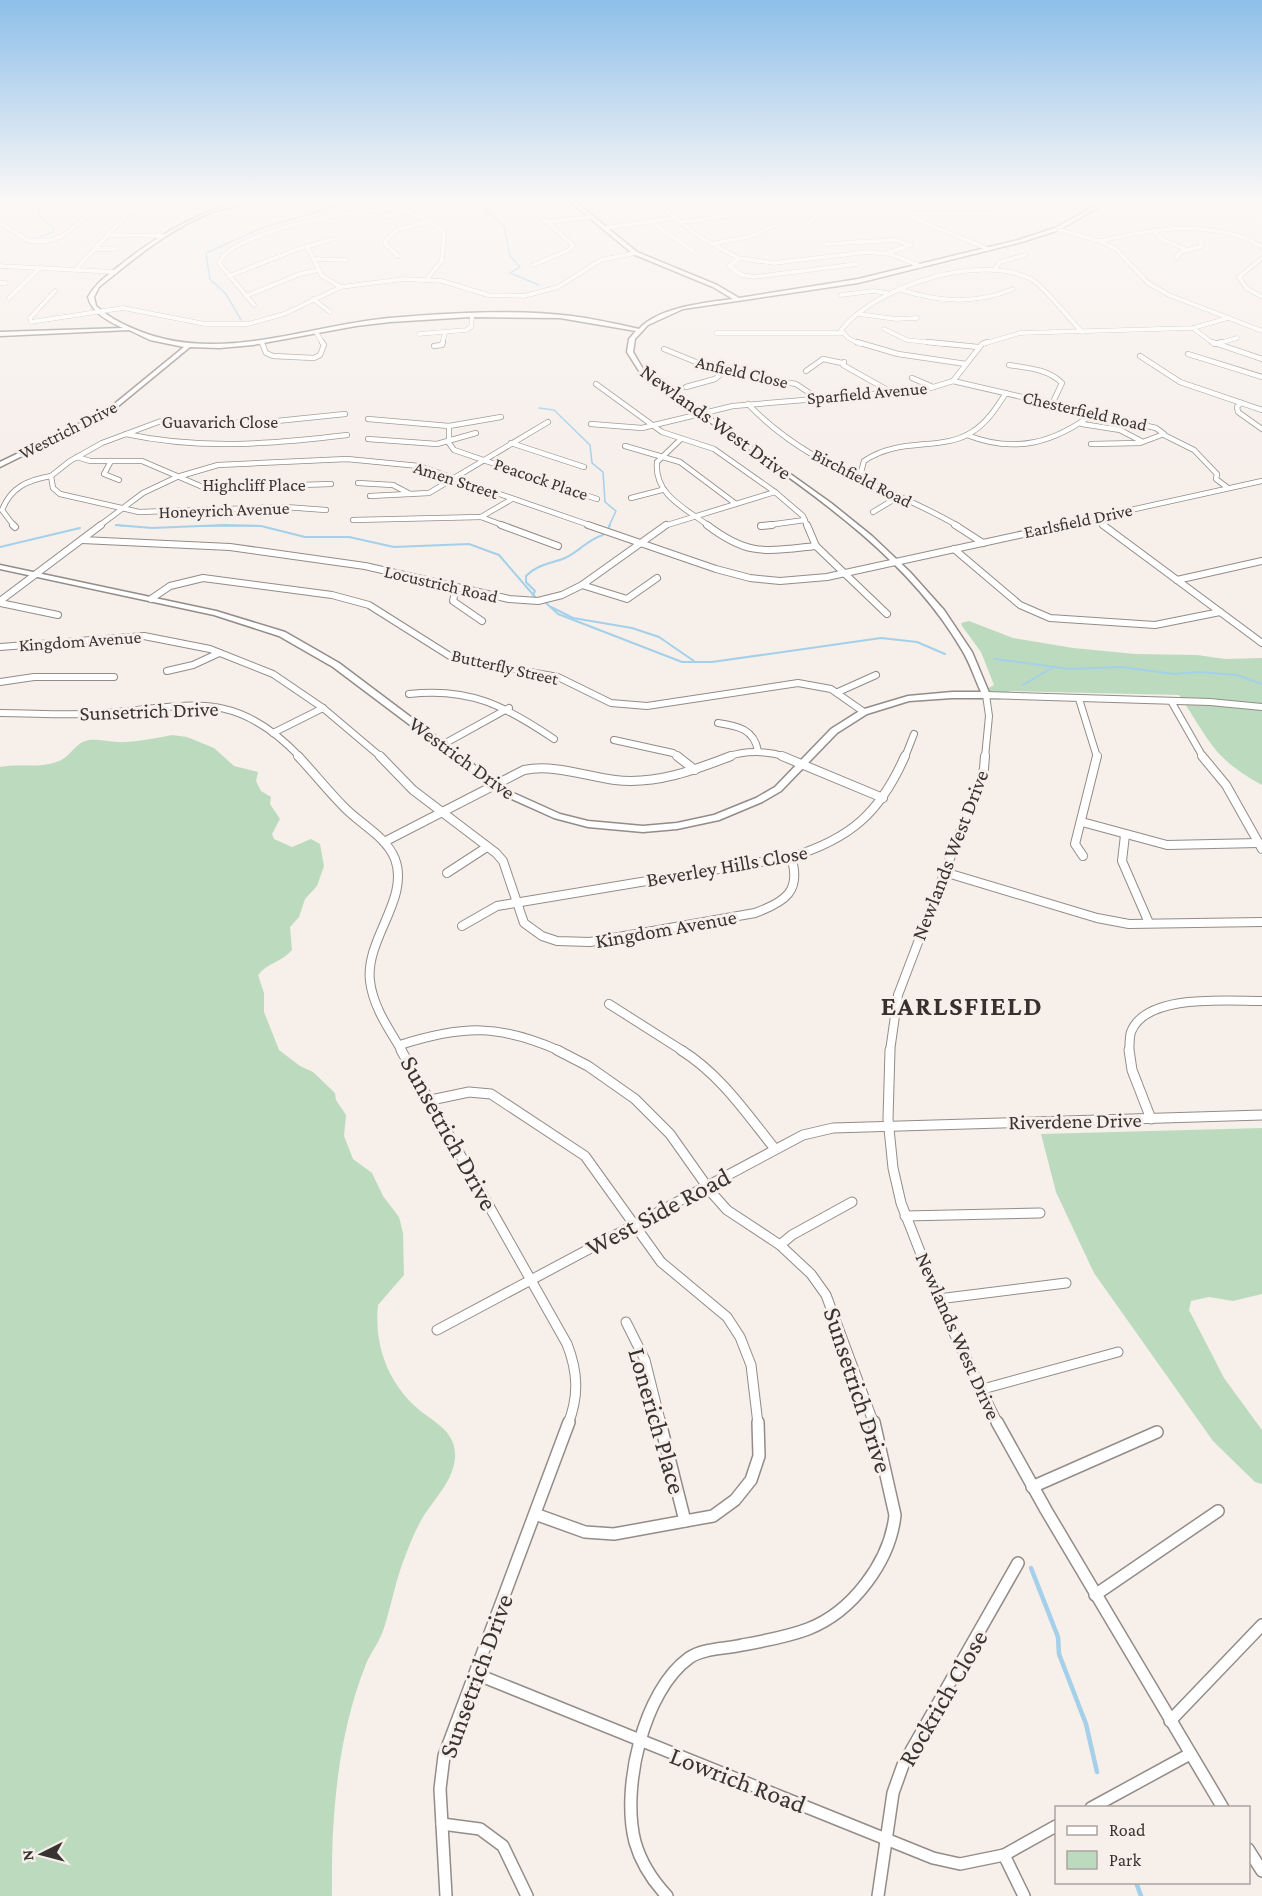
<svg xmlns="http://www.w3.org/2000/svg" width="1262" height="1896" font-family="'Crimson Pro',serif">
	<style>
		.green { fill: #bcdbbe }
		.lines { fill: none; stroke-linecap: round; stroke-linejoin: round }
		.stream-far2 { stroke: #a4d0ea; stroke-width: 1.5 }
		.stream-far1 { stroke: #a4d0ea; stroke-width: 2 }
		.stream { stroke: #a4d0ea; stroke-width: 4.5 }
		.street-far5-casing { stroke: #938c88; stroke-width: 4.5 }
		.street-far4-casing { stroke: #938c88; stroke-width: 6 }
		.street-far3-casing { stroke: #938c88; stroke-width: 8 }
		.street-far2-casing { stroke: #938c88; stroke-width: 10 }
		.street-far1-casing { stroke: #938c88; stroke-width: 11 }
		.street-casing { stroke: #938c88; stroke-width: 14 }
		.secondary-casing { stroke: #938c88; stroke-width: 3 }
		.street-far5 { stroke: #fff; stroke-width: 4 }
		.street-far4 { stroke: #fff; stroke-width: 4.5 }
		.street-far3 { stroke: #fff; stroke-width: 6 }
		.street-far2 { stroke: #fff; stroke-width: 8 }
		.street-far1 { stroke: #fff; stroke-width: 9 }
		.street { stroke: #fff; stroke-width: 11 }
		.secondary { fill: #fff; fill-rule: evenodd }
		.labels { text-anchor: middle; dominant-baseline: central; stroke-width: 6; stroke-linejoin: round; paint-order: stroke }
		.far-street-label { font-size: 18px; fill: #373432; stroke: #f6efea }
		.street-label { font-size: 21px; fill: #373432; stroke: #f6efea }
		.near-street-label { font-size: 26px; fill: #373432; stroke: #f6efea }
		.district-label { font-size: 27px; font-weight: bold; letter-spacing: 1.5px; fill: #36312d; stroke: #f6efea }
	</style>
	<rect width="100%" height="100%" fill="#f6efea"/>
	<g class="green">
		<path d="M969,621L1013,638L1073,648L1135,654L1197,655L1225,659L1262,658V785C1211,757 1210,740 1179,695L1010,691L1000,700L969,699L994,685L981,652L962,626L961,623Z"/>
		<path d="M172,735L187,737L214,748L234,766L258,772L256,781L261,791L271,797L270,804L280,819L272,834L274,839L292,847L311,839L320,844L324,866L317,886L305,899L299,917L290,927L292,950C282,962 267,963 258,975L264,993V1012L279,1050L300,1066L313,1072L335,1093L336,1100L346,1115L344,1136L353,1159L372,1173L383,1196L399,1217L403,1233L404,1275L378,1305C374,1343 387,1381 416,1407C432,1422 457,1430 455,1458C453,1481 435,1498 423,1517C416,1529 411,1541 406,1554C396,1578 392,1603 384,1628C380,1641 371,1652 366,1664C337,1737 331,1818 332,1896H0V767C20,763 40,769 59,761C72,756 74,743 89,740C101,739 113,743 126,742C141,741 157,738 172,735Z"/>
		<path d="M1262,1128V1294L1233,1301L1209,1297L1191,1301L1189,1310L1224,1378L1262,1430V1484L1255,1482L1213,1441L1094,1273L1056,1192L1041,1134Z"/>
	</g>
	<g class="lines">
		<g class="stream-far2">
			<path d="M34,199L41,218L54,229L53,232L40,237"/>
			<path d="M473,199L504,226L510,256L520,267L510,273L539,285"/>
			<path d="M241,320L226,294L210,279L206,253L262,228L361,199"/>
			<path d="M539,408L554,410L590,445L592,463L603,472L605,502L616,511L609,526"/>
			<path d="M116,525L124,526"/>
			<path d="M197,526H261"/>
		</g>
		<g class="stream-far1">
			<path d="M116,525L152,528L224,525L261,526L305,537H349L394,547L469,544L499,555L536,598"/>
			<path d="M609,527L610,525"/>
			<path d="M0,547L80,528"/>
			<path d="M533,595L535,591L526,582V576C538,564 550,564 565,558C579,552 588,539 603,535"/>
			<path d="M545,602L558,614L682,662H712L881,638L917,642L945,654"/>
			<path d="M551,607L573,618L632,628L659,637L694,661"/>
			<path d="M995,659L1069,669L1121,667L1174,674L1197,672L1237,675L1262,684"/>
			<path d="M1023,685L1055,666"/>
		</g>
		<g class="stream">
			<path d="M1031,1568L1058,1637L1059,1654L1086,1724L1097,1772"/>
			<path d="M1136,1882L1141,1896"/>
		</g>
		<defs>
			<g id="street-far5">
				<path d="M82,199L101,209L131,210"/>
				<path d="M436,199L446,200"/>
				<path d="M657,199L661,207L698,236L738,258L774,263L867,252L890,254L920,266"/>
				<path d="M889,199L921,221L988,249"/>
				<path d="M122,200L130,199"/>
				<path d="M532,209L573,245L569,250L533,265"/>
				<path d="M399,210L418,199"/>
				<path d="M909,213H992"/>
				<path d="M381,217L402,213"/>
				<path d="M548,222L590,217"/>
				<path d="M651,222L693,251"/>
				<path d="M682,222L728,216"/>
				<path d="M0,223L29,241H47L61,237L85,218L106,210"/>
				<path d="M807,226L826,204L841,199"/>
				<path d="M605,228L676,218"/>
				<path d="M1057,229L1099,241L1116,249L1148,283L1169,295L1262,331"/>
				<path d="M1155,232L1163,240L1188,250"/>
				<path d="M109,235L163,236"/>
				<path d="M1100,241C1151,229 1215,218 1262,247"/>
				<path d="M712,244L752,236L774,226"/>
				<path d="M826,244L895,240L911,245L887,253"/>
				<path d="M307,246L322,276L341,287"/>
				<path d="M96,249H116"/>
				<path d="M398,256L386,245V240L397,230L427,222"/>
				<path d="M1176,258L1181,252L1202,246L1200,240"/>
				<path d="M1262,258L1239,277L1246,288L1262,297"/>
				<path d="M314,259L347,260"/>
				<path d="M739,259L729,266L742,275L754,277L857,264"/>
				<path d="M0,266L115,272"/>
				<path d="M76,269L131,210L150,206H192"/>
				<path d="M994,270L1000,262L1025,255"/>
				<path d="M229,276L298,249L333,239"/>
				<path d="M0,283H6"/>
				<path d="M899,289C938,302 974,305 1013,289"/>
				<path d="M55,291L30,318L31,322L123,308L205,324H248L284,314L341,287L404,279L442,281L488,295L524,296L558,287L601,260L635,253"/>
				<path d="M841,295L873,291L887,293"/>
				<path d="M246,296L300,274L319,270"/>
				<path d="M9,298L41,267"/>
				<path d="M313,299L330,312"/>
				<path d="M254,305L219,263C231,231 366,206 399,210C414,212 433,222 444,233L442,260L427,279"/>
				<path d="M859,314L896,319L917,318"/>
				<path d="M1193,328L1214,344"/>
				<path d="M884,329L907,340L943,344"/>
				<path d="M316,332L323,344"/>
				<path d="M716,333H842"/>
				<path d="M419,334L466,330L471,327L472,317"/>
				<path d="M442,344L445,333"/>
				<path d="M860,344L848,338L841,330C877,286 978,253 1031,279C1044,286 1070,320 1082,332"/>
				<path d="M983,344L1020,333L1193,328L1228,318"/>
				<path d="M1216,344L1237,338"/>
			</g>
			<g id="street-far4">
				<path d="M857,342L898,354L966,364"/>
				<path d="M928,342L978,347"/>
				<path d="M1212,342L1262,359"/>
				<path d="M262,343L266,353L273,356L314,358L320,355L324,345L322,342"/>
				<path d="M1215,344L1222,342"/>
				<path d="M434,346L442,345L443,342"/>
				<path d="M664,349L713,369L796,384L817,398"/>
				<path d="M1188,354L1262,377"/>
				<path d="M1140,356L1180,382L1262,410"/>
				<path d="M844,362L843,365L891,392"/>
				<path d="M1009,365C1028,368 1048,369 1062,383L1053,402"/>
				<path d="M806,371L823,359L842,363"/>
				<path d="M912,378L933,387"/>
				<path d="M953,381L1156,428L1164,434L1140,443L1091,444"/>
				<path d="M596,384L662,432L714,449L775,492L803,516L807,526"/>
				<path d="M686,387L715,379L725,371"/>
				<path d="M1241,403L1237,407L1238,412L1262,429"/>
				<path d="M748,404C812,471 883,482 958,526"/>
				<path d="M368,419L449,426L501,417"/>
				<path d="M591,424L642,428L733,406L924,390L953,381L982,344L987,342"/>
				<path d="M1082,424L1120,430L1141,441"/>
				<path d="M449,426V443L454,450L597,499"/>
				<path d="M126,434C200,450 273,444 347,435"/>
				<path d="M967,435C1015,454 1055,443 1095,412"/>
				<path d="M1164,435L1194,450L1217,474L1216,479L1228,488"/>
				<path d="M368,439L437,444L476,433"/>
				<path d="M681,439L657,462C654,495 685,508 709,526"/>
				<path d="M511,443L584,467"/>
				<path d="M625,446L680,462L736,504"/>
				<path d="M77,457L90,461H142L205,488L331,484"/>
				<path d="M111,461L104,474L119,480"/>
				<path d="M859,480L864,461C901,436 941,452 972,432C987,423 997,407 1006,393"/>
				<path d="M358,483L393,485L410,494"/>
				<path d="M370,496L429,493L548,422"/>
				<path d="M631,498L662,490"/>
				<path d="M326,510L285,507L139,512L60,494L53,488L51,476L70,461L102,443L161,421L257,423L345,414"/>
				<path d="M873,512L898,497"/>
				<path d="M481,517L505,526"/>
				<path d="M1094,518L1105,526"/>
				<path d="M353,520L481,517L512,499"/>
				<path d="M14,526L2,510C11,487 28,480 51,476"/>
				<path d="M99,526L143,493L177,477L218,465L347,459L419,466L592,526"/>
				<path d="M664,526L775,492"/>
				<path d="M761,526L805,520"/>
				<path d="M1058,526L1262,481"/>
			</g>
			<g id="street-far3">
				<path d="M13,525L15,527"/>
				<path d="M501,525L558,546"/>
				<path d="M588,525L716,569L750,578L780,581L827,577L1065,525"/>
				<path d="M707,525C749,557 766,551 816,546"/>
				<path d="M807,525L816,546L887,614"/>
				<path d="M955,525L983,543"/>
				<path d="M1103,525L1262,643"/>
				<path d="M761,526L772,525"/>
				<path d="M82,540L230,547L365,566L509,599L538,601L562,595L582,585L666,525"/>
				<path d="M954,549L1020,605L1050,618L1155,625L1220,612"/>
				<path d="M1177,580L1262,561"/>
				<path d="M582,585L627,599L657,578"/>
				<path d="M456,587L453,601L482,621"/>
				<path d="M151,599L170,586L203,578L332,595L369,605L453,658L558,677L611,703L647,706L798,683L831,689L864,712"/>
				<path d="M0,601L101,525"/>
				<path d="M0,603L58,615"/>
				<path d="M0,647L144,636L210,649L273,674L323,708L381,757"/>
				<path d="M167,671L193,665L219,653"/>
				<path d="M0,682L34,677H114"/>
				<path d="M838,692L876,675"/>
				<path d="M409,694C470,687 505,706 554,739"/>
				<path d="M1079,699L1097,757"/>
				<path d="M1171,701L1203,757"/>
				<path d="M0,713C35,713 71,716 106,713C191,706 234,688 300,757"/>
				<path d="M718,723C738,726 754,729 758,751"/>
				<path d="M273,733L323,708"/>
				<path d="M614,740L673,753L679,757"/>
				<path d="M442,745L509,708"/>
				<path d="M727,757C746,750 768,751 786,757"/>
				<path d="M905,757L914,734"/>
				<path d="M985,757L989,716L986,695L1210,702L1262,707"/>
			</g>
			<g id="street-far2">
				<path d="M298,756C314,773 328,791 344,807C360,824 386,836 395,859C410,899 365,939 370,981C373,1007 389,1029 402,1051"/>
				<path d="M380,756L413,790L496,853L503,861L524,923L542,936L557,941L590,942L755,913C785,902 802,891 791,857"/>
				<path d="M677,756L695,770"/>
				<path d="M782,756L883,798"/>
				<path d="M1202,756L1226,785L1262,849"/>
				<path d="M1082,822L1167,845L1259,843"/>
				<path d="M1125,835L1122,861L1149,923"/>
				<path d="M384,842L524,770C554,764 585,776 615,780C655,785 695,770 731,756"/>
				<path d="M1083,856L1075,844L1097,756"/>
				<path d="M944,872L1097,918L1129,924L1262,922"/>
				<path d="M447,873L487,847"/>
				<path d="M462,926L497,906L791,857C850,839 880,813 905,756"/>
				<path d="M609,1004L683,1051"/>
				<path d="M400,1045C463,1025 499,1024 560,1051"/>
				<path d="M890,1051L898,995L984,769L985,756"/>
				<path d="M1129,1051C1130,1046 1129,1038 1131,1032C1146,993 1228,1001 1262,1001"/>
			</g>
			<g id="street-far1">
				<path d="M401,1050L567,1344C578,1372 579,1396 568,1424"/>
				<path d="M557,1050L588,1066L635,1099L670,1134L711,1192L727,1210L780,1245L811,1274L826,1295L874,1424"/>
				<path d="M681,1050C721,1075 746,1113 775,1149"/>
				<path d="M890,1050L888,1119L893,1168L901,1203L942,1308L998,1424"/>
				<path d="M1129,1050L1132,1070L1151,1119"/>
				<path d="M431,1100L469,1092L491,1094L585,1156L661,1262L727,1317L740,1337L751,1365L758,1424"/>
				<path d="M905,1216L1040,1213"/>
				<path d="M780,1245L792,1235L852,1202"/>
				<path d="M938,1299L1066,1283"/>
				<path d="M626,1322L645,1360L661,1424"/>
				<path d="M437,1330L803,1135L833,1128L1262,1115"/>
				<path d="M979,1390L1118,1352"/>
			</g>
			<g id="street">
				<path d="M660,1422L685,1521"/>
				<path d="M997,1422L1046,1510L1223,1808"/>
				<path d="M1032,1487L1157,1432"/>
				<path d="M535,1514L585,1532L614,1534L713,1516L735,1500L751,1480L759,1456L758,1422"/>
				<path d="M1095,1595L1218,1511"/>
				<path d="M476,1674L933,1858L960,1864L1004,1855L1056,1826"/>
				<path d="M1170,1721L1262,1625"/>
				<path d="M1091,1808L1190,1754"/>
				<path d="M442,1824L480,1829L503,1846L527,1896"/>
				<path d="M1248,1849L1262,1871"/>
				<path d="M1004,1855L1024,1896"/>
				<path d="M446,1896L440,1789L444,1756L569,1422"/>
				<path d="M667,1896C652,1880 641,1863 635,1842C621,1789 643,1691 689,1658C703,1648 726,1649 742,1645C764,1641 787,1637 808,1629C852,1612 890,1562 895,1515L874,1422"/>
				<path d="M878,1896L893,1793L903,1765L1018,1563"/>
			</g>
			<path id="secondary" d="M251,199H259C244,205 226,207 210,213C169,229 134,259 99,287L94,297L96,306C107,316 120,323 134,329C217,365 305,326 389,318C449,313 512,309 572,316C594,319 617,324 639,329C659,307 704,303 733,299L713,287L633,254L567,199H572L637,252L717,285L739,298L858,279L1018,240L1055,228L1108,199H1113L1059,230L1022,242L858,283L683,309L648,325L635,339L633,352L643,369L831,503L872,536L910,572L944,610L972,652L990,695L986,698H952L909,701L867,714L837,733L781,791L762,802L719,820L677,829L643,832L588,827L554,818L503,795L333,667L279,636L214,615L0,569V565L216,611L285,632L339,663L509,791L560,814L588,821L643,826L677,823L714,815L756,798L775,787L831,729L861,710L908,696L952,692H981C975,679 970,663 962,650C906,554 807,490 717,427C691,409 664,392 639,371L627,352L629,339L636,331L560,318L470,317L390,322L356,326L253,345L219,348L190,347L111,412L0,467V462L107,410L184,347L150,340L129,330L0,336V332L123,328C108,321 92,313 88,297C97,281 110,274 124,262C163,232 202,210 251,199Z"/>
		</defs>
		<use href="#street-far5" class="street-far5-casing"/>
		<use href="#street-far4" class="street-far4-casing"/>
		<use href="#street-far3" class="street-far3-casing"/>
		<use href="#street-far2" class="street-far2-casing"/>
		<use href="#street-far1" class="street-far1-casing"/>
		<use href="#street" class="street-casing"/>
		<use href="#secondary" class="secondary-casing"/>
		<use href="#street-far5" class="street-far5"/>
		<use href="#street-far4" class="street-far4"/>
		<use href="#street-far3" class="street-far3"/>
		<use href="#street-far2" class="street-far2"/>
		<use href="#street-far1" class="street-far1"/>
		<use href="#street" class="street"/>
		<use href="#secondary" class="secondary"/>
	</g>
	<linearGradient id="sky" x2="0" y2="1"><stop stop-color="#8dbfe9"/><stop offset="0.43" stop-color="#fbf8f6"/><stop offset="1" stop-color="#fbf8f6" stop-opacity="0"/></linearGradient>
	<rect width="1262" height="465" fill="url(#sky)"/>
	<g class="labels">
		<g class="far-street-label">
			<text transform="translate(742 372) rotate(13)">Anfield Close</text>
			<text transform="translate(867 393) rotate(-5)">Sparfield Avenue</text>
			<text transform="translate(1085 411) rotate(13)">Chesterfield Road</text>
			<text x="220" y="422">Guavarich Close</text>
			<text transform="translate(68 430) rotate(-27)">Westrich Drive</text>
			<text transform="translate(862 478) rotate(27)">Birchfield Road</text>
			<text transform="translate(541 479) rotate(19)">Peacock Place</text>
			<text transform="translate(456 480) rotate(18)">Amen Street</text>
			<text x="254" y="485">Highcliff Place</text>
			<text transform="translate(224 510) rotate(-2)">Honeyrich Avenue</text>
			<text transform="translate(1078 521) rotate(-12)">Earlsfield Drive</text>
			<text transform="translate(441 584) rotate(13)">Locustrich Road</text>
			<text transform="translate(80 641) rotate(-4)">Kingdom Avenue</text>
			<text transform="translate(505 667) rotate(13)">Butterfly Street</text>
		</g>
		<g class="street-label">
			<text transform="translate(716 422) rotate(36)">Newlands West Drive</text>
			<text transform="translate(149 711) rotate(-2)">Sunsetrich Drive</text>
			<text transform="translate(462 758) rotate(36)">Westrich Drive</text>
			<text transform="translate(950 855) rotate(-69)">Newlands West Drive</text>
			<text transform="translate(727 866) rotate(-10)">Beverley Hills Close</text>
			<text transform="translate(666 929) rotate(-10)">Kingdom Avenue</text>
			<text transform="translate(1075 1121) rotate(-1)">Riverdene Drive</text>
			<text transform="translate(958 1336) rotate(66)">Newlands West Drive</text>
		</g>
		<g class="near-street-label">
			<text transform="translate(449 1133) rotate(61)">Sunsetrich Drive</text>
			<text transform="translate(658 1212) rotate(-28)">West Side Road</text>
			<text transform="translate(858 1390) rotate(72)">Sunsetrich Drive</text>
			<text transform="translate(657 1421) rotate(74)">Lonerich Place</text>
			<text transform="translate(476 1676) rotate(-70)">Sunsetrich Drive</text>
			<text transform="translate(943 1698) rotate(-60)">Rockrich Close</text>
			<text transform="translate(738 1780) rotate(21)">Lowrich Road</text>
		</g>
		<g class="district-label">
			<text x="962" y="1006">EARLSFIELD</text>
		</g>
	</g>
	<rect x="1055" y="1806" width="195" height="78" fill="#f6efea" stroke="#aaa4a0" stroke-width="1.5"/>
	<rect x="1067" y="1826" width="30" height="9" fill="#ffffff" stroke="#aaa4a0" stroke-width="1.5"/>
	<text x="1109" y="1836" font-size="18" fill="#373432">Road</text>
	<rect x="1067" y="1851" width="30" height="18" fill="#bcdbbe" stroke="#aaa4a0" stroke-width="1.5"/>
	<text x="1109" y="1866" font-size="18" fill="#373432">Park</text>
	<g transform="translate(42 1854) rotate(264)" stroke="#f6efea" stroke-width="4.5" paint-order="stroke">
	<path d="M0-4.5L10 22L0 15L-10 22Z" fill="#373432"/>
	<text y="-9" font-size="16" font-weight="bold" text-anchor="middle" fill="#373432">N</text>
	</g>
</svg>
